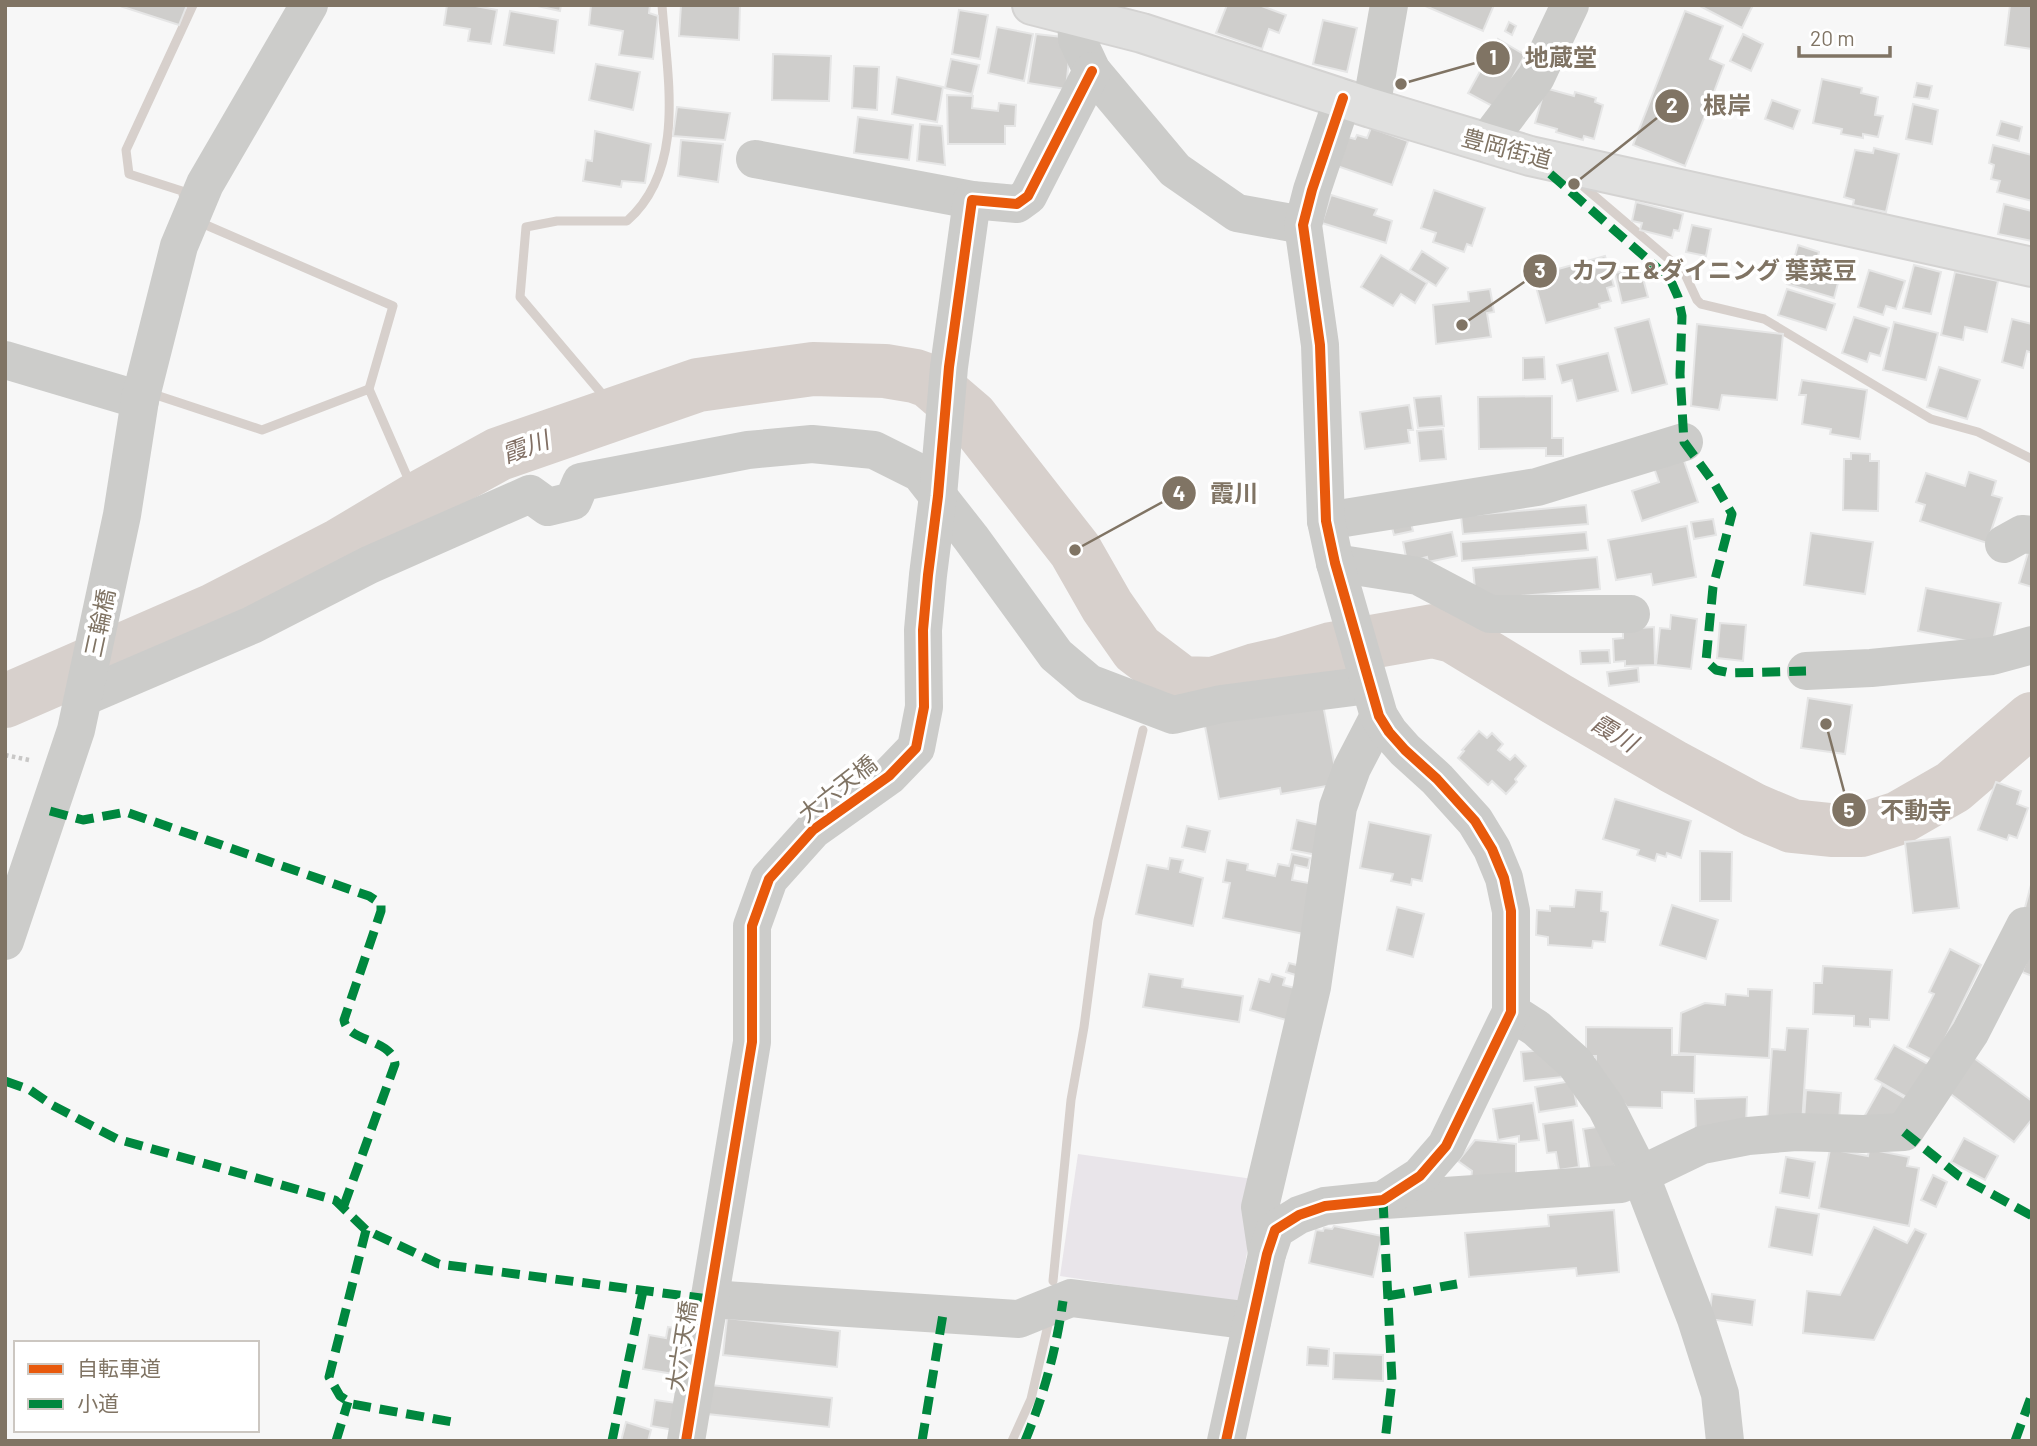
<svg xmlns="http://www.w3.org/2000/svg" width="2037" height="1446" font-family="Barlow,'Noto Sans JP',sans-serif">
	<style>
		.green { fill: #e9e5ea }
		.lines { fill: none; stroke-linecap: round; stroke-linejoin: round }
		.stream { stroke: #d7d0cc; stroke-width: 9 }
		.river { stroke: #d7d0cc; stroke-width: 54 }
		.building { fill: #cfcecc; stroke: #e6e6e6; stroke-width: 2 }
		.major-casing { stroke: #d4d3d2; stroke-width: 42 }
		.path { stroke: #c9c8c7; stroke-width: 4.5; stroke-dasharray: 3.5 3.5; stroke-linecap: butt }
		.minor { stroke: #ccccca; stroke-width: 38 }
		.major { stroke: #e0e0df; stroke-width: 38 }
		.quiet { stroke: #00873e; stroke-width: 9; stroke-dasharray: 18 9; stroke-linecap: butt }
		.cycleway-casing { stroke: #fff; stroke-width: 15 }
		.cycleway { stroke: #e8590c; stroke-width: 10 }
		.labels { text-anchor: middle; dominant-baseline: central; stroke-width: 7; stroke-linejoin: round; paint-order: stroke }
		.street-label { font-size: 23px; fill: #807464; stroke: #fff }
		.water-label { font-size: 24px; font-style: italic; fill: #816f64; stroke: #fff }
		.leader { fill: none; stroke: #807464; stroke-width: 2.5 }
		.callout-dot { fill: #807464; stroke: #fff; stroke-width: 2.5 }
		.mark-label { font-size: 21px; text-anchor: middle; font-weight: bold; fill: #fff }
		.callout-label { font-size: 24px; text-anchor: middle; font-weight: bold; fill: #807464; stroke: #fff; stroke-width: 7; stroke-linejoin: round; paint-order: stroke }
	</style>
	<rect width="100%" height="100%" fill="#f7f7f7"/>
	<path class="green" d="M1078,1154L1260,1180L1238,1303L1060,1276Z"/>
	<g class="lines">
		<g class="stream">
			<path d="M1584,187L1684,272L1697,300L1701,304L1764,319L1931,419L1978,432L2032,459"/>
			<path d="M185,201L182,191L129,174L126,150L193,5"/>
			<path d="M199,222L393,306L369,389"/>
			<path d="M150,393L262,430L369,389L417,499"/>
			<path d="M619,414L520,297L526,227L557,221H627C687,168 667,76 662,5"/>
			<path d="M1154,681L1157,666"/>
			<path d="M1053,1281L1071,1100L1084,1027L1098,920L1143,730"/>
			<path d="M1012,1441L1031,1399L1048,1325"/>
		</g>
		<path class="river" d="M5,701L214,610L340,545L417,499L499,454L698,385L813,369L885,371L915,376L929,381L971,417L1075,550L1107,606L1137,649L1182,683L1213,684L1255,670L1282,664L1331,649L1433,631L1453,636L1557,699L1674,767L1754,810L1792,826L1831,830H1861L1899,818L1953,787L2032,719"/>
	</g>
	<g class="building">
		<path d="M117,5H187L179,25Z"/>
		<path d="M447,5H470L497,10L491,44L468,41L470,29L444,25Z"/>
		<path d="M533,5H561L560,11Z"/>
		<path d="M591,5H650L649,13L658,16L653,59L619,55L623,31L589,25Z"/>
		<path d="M681,5H740L739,40L679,36Z"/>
		<path d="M1227,5H1259L1286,15L1279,33L1269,29L1262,49L1216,33Z"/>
		<path d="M1423,5H1494L1483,31Z"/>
		<path d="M1698,5H1753L1742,28Z"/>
		<path d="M2010,5H2032V49L2005,45Z"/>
		<path d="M959,10L988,15L980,59L952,54Z"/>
		<path d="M510,11L558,20L554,53L504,45Z"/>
		<path d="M1685,11L1723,26L1710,59L1724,65L1714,92L1720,95L1716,106L1710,103L1685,166L1633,145Z"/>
		<path d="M1323,20L1357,28L1347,72L1313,64Z"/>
		<path d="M1509,22L1516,26L1512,35L1505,31Z"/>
		<path d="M997,27L1033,34L1024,81L988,73Z"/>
		<path d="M1036,34L1071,38L1066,89L1028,83Z"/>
		<path d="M1743,34L1763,44L1751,71L1730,61Z"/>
		<path d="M1498,39L1525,55L1496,108L1468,93Z"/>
		<path d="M773,54L831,56L829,101L772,100Z"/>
		<path d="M951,59L979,65L972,94L945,88Z"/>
		<path d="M596,64L640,72L633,110L589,100Z"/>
		<path d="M854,66L879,67L877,110L852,108Z"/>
		<path d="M897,77L943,87L937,122L892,114Z"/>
		<path d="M1822,79L1862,88L1861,93L1878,97L1875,115L1883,116L1878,137L1863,134V138L1841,134L1842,129L1813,123Z"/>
		<path d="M1917,83L1932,86L1929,99L1914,97Z"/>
		<path d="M1545,88L1574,96L1575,92L1596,98L1595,102L1603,105L1594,139L1584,136L1583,140L1556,132L1557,129L1535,123Z"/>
		<path d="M947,95L973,96L972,108L998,111L999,103L1016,105L1015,126H1005V144H948Z"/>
		<path d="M1772,100L1800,110L1793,129L1765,119Z"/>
		<path d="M1913,104L1938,110L1932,144L1906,139Z"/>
		<path d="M677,107L730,113L725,140L673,136Z"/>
		<path d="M858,117L913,125L909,160L854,153Z"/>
		<path d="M2001,121L2022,127L2019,141L1997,135Z"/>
		<path d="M920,124L942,126L945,165L917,161Z"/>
		<path d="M1371,128L1408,141L1392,185L1337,166L1348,137L1355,139L1357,135L1367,138Z"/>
		<path d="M595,131L651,144L645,183L622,181L621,187L583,181L586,160L592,161Z"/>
		<path d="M681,140L723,144L718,182L678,176Z"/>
		<path d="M1993,145L2032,155V201L1997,192L2000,181L1991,179L1994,165L1989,163Z"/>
		<path d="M1874,148L1899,154L1886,212L1853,205L1854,200L1844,197L1855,150L1873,153Z"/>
		<path d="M1434,190L1485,208L1472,246L1467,244L1464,252L1433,242L1436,233L1421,228Z"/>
		<path d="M1331,195L1377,209L1374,215L1392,221L1386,243L1322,223Z"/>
		<path d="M1636,202L1683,214L1679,231L1674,230L1672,238L1640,230L1642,223L1632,221Z"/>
		<path d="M2004,204L2032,211V241L1998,234Z"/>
		<path d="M1692,225L1711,229L1706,256L1686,252Z"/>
		<path d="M1798,245L1819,252L1817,260L1842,268L1834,298L1787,284Z"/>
		<path d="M1422,251L1448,268L1436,286L1410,270Z"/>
		<path d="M1381,255L1427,283L1415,303L1401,294L1393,306L1361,287Z"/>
		<path d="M1605,256L1614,286L1607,288L1611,301L1599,304L1600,308L1546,323L1533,276Z"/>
		<path d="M1914,265L1941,272L1931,314L1903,308Z"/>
		<path d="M1640,267L1648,297L1622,303L1615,273Z"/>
		<path d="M1869,270L1905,281L1896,309L1886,306L1883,315L1858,307Z"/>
		<path d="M1955,272L1998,281L1987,332L1965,327L1963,340L1941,335Z"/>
		<path d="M1490,289L1494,312L1487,313L1491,337L1436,344L1433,305L1469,301L1468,292Z"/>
		<path d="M1787,289L1835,304L1826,330L1778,315Z"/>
		<path d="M1854,317L1889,328L1880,356L1870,353L1867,362L1842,353Z"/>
		<path d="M1649,319L1667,384L1632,393L1615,328Z"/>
		<path d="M2012,319L2032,324V353L2027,351L2023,368L2002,362Z"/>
		<path d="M1894,322L1938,333L1926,380L1883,370Z"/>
		<path d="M1697,324L1783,334L1777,400L1722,395L1719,410L1691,406Z"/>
		<path d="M1608,353L1618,391L1577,401L1572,380L1562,383L1557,365Z"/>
		<path d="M1544,357L1545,379L1523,380V358Z"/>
		<path d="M1939,367L1980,380L1967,419L1927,407Z"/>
		<path d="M1802,380L1867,390L1860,439L1830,434L1831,429L1802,424L1806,395H1799Z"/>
		<path d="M1441,396L1444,426L1418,428L1414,398Z"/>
		<path d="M1552,396V438H1563V456H1546V448L1479,449L1478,397Z"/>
		<path d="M1409,405L1413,430H1408L1410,443L1365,449L1360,412Z"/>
		<path d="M1443,429L1446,459L1420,461L1417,431Z"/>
		<path d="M1851,453L1870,454V461H1879L1878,511L1843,510L1844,459H1851Z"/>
		<path d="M1682,455L1698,502L1642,521L1632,491L1659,482L1653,465Z"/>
		<path d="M1969,472L1996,481L1992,495L2002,498L1987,543L1920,521L1925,505L1916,502L1926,473L1965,486Z"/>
		<path d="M1586,505L1588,524L1463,534L1461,516Z"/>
		<path d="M1410,519L1413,531L1394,535L1391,524Z"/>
		<path d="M1713,519L1716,535L1694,539L1691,522Z"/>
		<path d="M1687,526L1696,577L1653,585L1651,574L1616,580L1608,540Z"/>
		<path d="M1452,532L1457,556L1428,562L1427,557L1407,562L1403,542Z"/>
		<path d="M1586,532L1588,550L1462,561L1461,542Z"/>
		<path d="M1811,533L1873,542L1865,594L1804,585Z"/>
		<path d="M2030,546H2032V587L2019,583Z"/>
		<path d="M1597,557L1600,589L1476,600L1473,568Z"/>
		<path d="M1926,588L2001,603L1992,646L1918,631Z"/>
		<path d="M1671,615L1697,619L1691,669L1656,665L1660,628L1670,629Z"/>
		<path d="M1720,623L1746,625L1743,661L1717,658Z"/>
		<path d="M1654,627L1655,665L1625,666V661L1614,662L1613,639L1623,638V629Z"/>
		<path d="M1609,650L1610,663L1581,664L1580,651Z"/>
		<path d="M1638,668L1639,682L1609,686L1607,672Z"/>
		<path d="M1808,698L1852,705L1845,754L1801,748Z"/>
		<path d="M1322,699L1338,784L1281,794L1280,788L1219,799L1204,721Z"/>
		<path d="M1479,731L1487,738L1492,733L1503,744L1498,750L1510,760L1515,755L1526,766L1515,779L1517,782L1506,794L1492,781L1488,785L1458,758L1464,751L1462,750Z"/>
		<path d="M1996,782L2021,791L2017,804L2028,808L2017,838L2009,835L2007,840L1978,830Z"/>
		<path d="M1615,799L1691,821L1681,858L1667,853L1666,857L1657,854L1655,861L1637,855L1639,850L1603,839Z"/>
		<path d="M1297,820L1323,826L1317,855L1291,850Z"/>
		<path d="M1369,822L1431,835L1422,881L1412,879L1411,885L1391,881L1393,874L1360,868Z"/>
		<path d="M1187,826L1210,831L1205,852L1182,847Z"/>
		<path d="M1950,837L1959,908L1913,913L1905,842Z"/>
		<path d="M1700,851L1732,852L1731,901H1700Z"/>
		<path d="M1292,854L1310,858L1308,868L1295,865L1292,880L1314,884L1304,934L1223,918L1230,883L1223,882L1227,860L1248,864L1247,870L1275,876L1278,864L1289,866Z"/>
		<path d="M1170,858L1183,860L1180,872L1203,878L1193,926L1136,914L1147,865L1168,869Z"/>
		<path d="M2032,881V917L2023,915Z"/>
		<path d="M1576,890L1602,892L1601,911L1608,912L1605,942L1593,941L1592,948L1548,945V937L1536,935L1537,910L1550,911V906L1574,907Z"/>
		<path d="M1672,905L1718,920L1706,959L1660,945Z"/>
		<path d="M1397,907L1424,914L1413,957L1387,950Z"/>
		<path d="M2032,948V976L2022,972Z"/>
		<path d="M1950,949L1981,965L1934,1061L1907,1047L1934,994L1929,992Z"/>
		<path d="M1289,963L1308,968L1305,978L1286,972Z"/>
		<path d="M1823,966L1892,970L1889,1020L1870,1019V1027L1854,1026V1016L1813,1014L1814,983H1822Z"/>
		<path d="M1149,974L1183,979L1182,987L1243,996L1239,1022L1143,1007Z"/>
		<path d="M1272,974L1285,978L1283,985L1307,991L1297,1023L1250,1010L1259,979L1269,982Z"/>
		<path d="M1748,989L1772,990L1769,1058L1679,1053L1681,1013L1705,1003L1725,1005L1726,994L1748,996Z"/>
		<path d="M1586,1027L1672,1028V1055H1695L1694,1093L1662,1092V1108L1627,1107L1596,1067V1056H1586Z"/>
		<path d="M1787,1028L1808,1029L1802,1125L1767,1122L1772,1049L1785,1050Z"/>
		<path d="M1894,1045L1931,1066L1912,1100L1875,1079Z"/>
		<path d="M1544,1050L1563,1077L1524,1081L1521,1052Z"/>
		<path d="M1974,1058L2032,1101V1119L2014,1142L1948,1092Z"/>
		<path d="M1572,1081L1577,1106L1539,1112L1535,1087Z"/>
		<path d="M1882,1085L1906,1099L1888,1130L1864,1117Z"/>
		<path d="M1806,1090L1841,1093L1839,1121L1804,1119Z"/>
		<path d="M1747,1097L1746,1126L1696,1132L1695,1099Z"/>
		<path d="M1533,1103L1539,1140L1519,1142V1136L1498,1140L1493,1109Z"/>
		<path d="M1573,1120L1579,1167L1559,1170L1556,1152L1547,1153L1543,1124Z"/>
		<path d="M1603,1126L1618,1174L1591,1177L1583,1129Z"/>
		<path d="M1964,1138L1998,1156L1985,1180L1951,1162Z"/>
		<path d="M1475,1140L1516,1144V1185L1470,1187L1472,1171L1458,1161Z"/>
		<path d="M1830,1149L1868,1156L1869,1149L1909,1157L1907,1166L1919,1168L1909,1226L1819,1208Z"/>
		<path d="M1786,1157L1815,1162L1809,1198L1780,1193Z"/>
		<path d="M1933,1175L1947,1182L1936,1207L1921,1200Z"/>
		<path d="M1776,1207L1819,1214L1812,1255L1769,1247Z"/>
		<path d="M1614,1210L1619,1272L1577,1276L1576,1268L1469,1277L1465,1233L1549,1226L1548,1215Z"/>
		<path d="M1334,1226L1382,1236L1373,1277L1309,1263L1316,1230L1323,1231L1324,1228L1332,1229Z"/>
		<path d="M1874,1227L1907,1243L1915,1229L1926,1234L1874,1340L1803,1333L1807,1291L1840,1295Z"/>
		<path d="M1712,1294L1755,1300L1752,1325L1709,1319Z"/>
		<path d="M727,1318L840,1331L837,1367L723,1355Z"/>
		<path d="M668,1327L688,1330L680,1375L643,1369L649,1335L666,1338Z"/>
		<path d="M1308,1347L1329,1349L1328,1366L1307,1365Z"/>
		<path d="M1334,1353L1383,1355V1381L1333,1379Z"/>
		<path d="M710,1385L832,1398L829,1427L707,1414Z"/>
		<path d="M655,1400L684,1404L680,1431L651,1426Z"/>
		<path d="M626,1422L651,1430L648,1441H621Z"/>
	</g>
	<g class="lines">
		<defs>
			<path id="major" d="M1032,5L1142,33L1371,108L1530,156L2032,267"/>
		</defs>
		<use href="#major" class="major-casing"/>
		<path class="path" d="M5,755L29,760"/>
		<g class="minor">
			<path d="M1072,5L1076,16L1077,39L1092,71L1175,170L1237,213L1303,225"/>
			<path d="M1371,108L1389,5"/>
			<path d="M1486,143L1536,77L1570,5"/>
			<path d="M755,159L972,200L1017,204L1028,196L1092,71"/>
			<path d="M5,360L140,400"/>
			<path d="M1326,521L1537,487L1684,442"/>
			<path d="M2004,544L2022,534L2032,535"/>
			<path d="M1335,563L1418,576L1490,614H1631"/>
			<path d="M1806,671L1871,668L1992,656L2032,645"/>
			<path d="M84,697L252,625L369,565L530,494L548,507L573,501L581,482L748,450L812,444L874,450L920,473L971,538L1056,655L1089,683L1173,715L1221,704L1369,685"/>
			<path d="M5,941L76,730L122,515L140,400L179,246L205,184L309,5"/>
			<path d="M1511,1012L1536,1028L1575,1063L1606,1107L1640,1174L1696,1319L1720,1394L1725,1441"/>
			<path d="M1385,1200L1621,1184L1702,1145L1748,1136L1796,1132L1863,1134L1904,1132L1970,1033L2025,926L2032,927"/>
			<path d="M1267,1254L1260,1207L1312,987L1338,807L1352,768L1379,716"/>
			<path d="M709,1299L1019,1319L1071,1298L1252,1321"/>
			<path d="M686,1441L752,1042V926L769,879L813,830L889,776L916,748L924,707L923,630L928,575L938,496L949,367L972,200"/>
			<path d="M1226,1441L1267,1254L1275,1230L1299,1215L1325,1206L1383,1200L1420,1176L1446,1146L1511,1012V911L1504,878L1492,849L1475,821L1437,779L1405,750L1389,732L1379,716L1335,563L1326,521L1320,345L1303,225L1312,190L1343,98"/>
		</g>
		<use href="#major" class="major"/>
		<g class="quiet">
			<path d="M1530,156L1670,279L1678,297L1682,316L1680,374L1684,442L1714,483L1732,514L1713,587L1706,661L1716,670L1730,673L1806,671"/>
			<path d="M50,811L83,820L126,812L369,896L381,904V911L344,1020C348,1043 392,1038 395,1064L343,1208"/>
			<path d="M5,1081L30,1090L52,1105L117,1139L335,1200L366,1230L439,1264L709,1299"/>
			<path d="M1904,1132L1959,1176L2032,1216"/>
			<path d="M1383,1200L1392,1381L1385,1441"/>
			<path d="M366,1230L329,1377L340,1396L352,1404L458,1423"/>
			<path d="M1387,1296L1457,1284"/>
			<path d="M336,1441L348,1402"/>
			<path d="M612,1441L643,1291"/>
			<path d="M922,1441L943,1314"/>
			<path d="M1025,1441C1044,1395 1056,1350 1063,1301"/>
			<path d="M2015,1441L2032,1394"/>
		</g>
		<defs>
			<g id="cycleway">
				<path d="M686,1441L752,1042V926L769,879L813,830L889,776L916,748L924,707L923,630L928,575L938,496L949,367L972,200L1017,204L1028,196L1092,71"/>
				<path d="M1226,1441L1267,1254L1275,1230L1299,1215L1325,1206L1383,1200L1420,1176L1446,1146L1511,1012V911L1504,878L1492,849L1475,821L1437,779L1405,750L1389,732L1379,716L1335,563L1326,521L1320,345L1303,225L1312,190L1343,98"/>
			</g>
		</defs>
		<use href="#cycleway" class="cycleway-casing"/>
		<use href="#cycleway" class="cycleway"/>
	</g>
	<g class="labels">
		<g class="street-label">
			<text transform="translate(1507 148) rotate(15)">豊岡街道</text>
			<text transform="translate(99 623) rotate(-78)">三輪橋</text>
			<text transform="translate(837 788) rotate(-38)">大六天橋</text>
			<text transform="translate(681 1346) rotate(-81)">大六天橋</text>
		</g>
		<g class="water-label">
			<text transform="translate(525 446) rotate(-20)">霞川</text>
			<text transform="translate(1615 732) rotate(31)">霞川</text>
		</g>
	</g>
	<path class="leader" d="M1401 84L1493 58M1574 184L1672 106M1462 325L1540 271M1075 550L1179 493M1826 724L1849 810"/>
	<g class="callout-dot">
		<circle cx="1401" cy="84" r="7"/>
		<circle cx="1574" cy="184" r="7"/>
		<circle cx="1462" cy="325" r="7"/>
		<circle cx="1075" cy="550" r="7"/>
		<circle cx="1826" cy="724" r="7"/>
		<circle cx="1493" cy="58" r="18"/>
		<circle cx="1672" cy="106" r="18"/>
		<circle cx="1540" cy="271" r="18"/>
		<circle cx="1179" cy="493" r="18"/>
		<circle cx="1849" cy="810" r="18"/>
	</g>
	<g class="mark-label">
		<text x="1493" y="65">1</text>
		<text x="1672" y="113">2</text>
		<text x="1540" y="278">3</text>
		<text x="1179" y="501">4</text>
		<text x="1849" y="818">5</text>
	</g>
	<g class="callout-label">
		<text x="1561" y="66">地蔵堂</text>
		<text x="1727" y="114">根岸</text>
		<text x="1714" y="279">カフェ&amp;ダイニング 葉菜豆</text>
		<text x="1234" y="502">霞川</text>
		<text x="1916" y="819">不動寺</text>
	</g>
	<rect width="2037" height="1446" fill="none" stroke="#807464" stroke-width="14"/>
	<rect x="14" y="1341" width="245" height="91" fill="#ffffff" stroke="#ccc7c1" stroke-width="2"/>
	<rect x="28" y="1364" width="35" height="10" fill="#e8590c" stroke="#ccc7c1" stroke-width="2"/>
	<text x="77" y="1376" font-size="21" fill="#807464">自転車道</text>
	<rect x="28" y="1399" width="35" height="10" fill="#00873e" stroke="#ccc7c1" stroke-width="2"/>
	<text x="77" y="1411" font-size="21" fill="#807464">小道</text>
	<path d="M1799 46v10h91v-10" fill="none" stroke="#807464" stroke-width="3.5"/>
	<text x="1810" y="46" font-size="21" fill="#807464" stroke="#ffffff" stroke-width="5" paint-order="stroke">20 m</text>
</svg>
